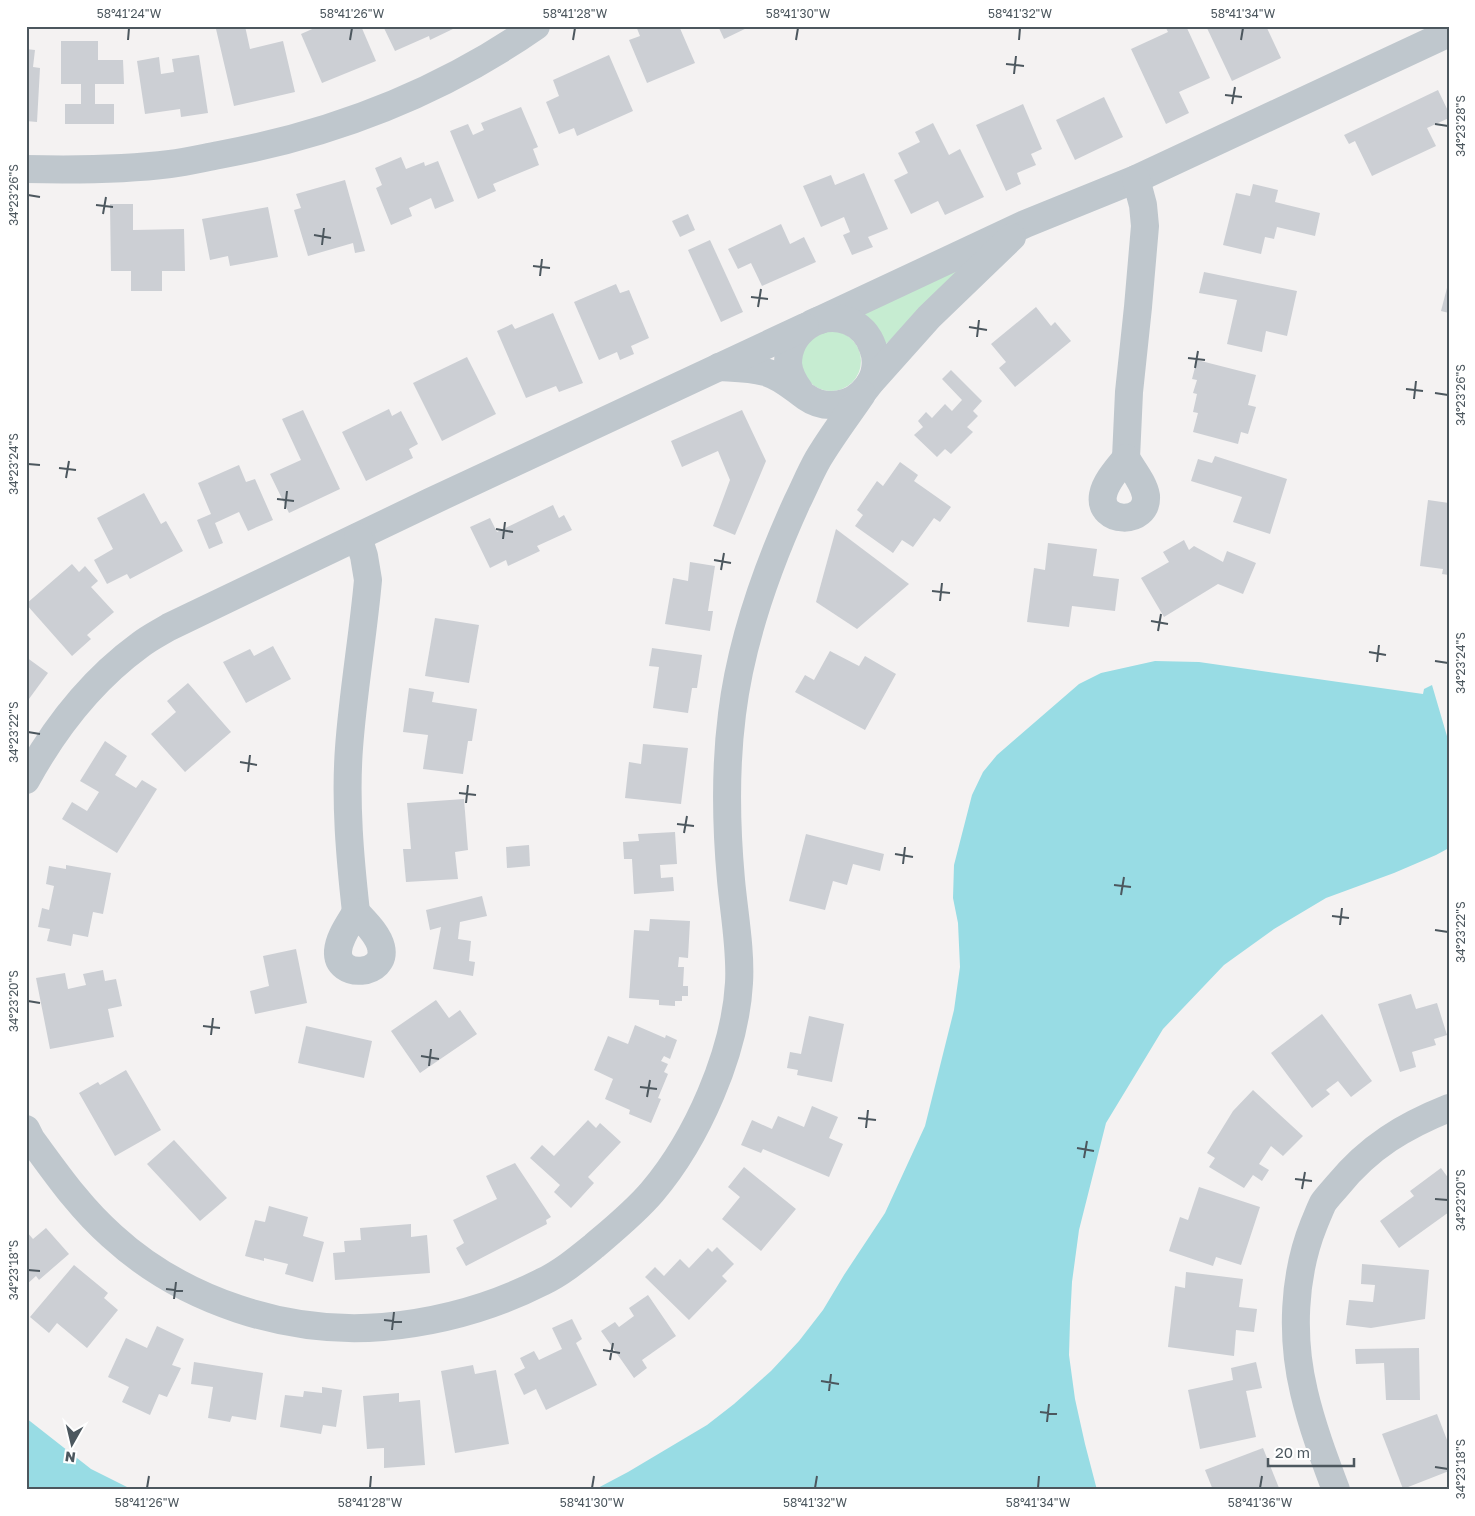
<svg xmlns="http://www.w3.org/2000/svg" width="1475" height="1516" font-family="'Golos Text',sans-serif">
	<style>
		.green { fill: #c6ecd1 }
		.water { fill: #98dce4 }
		.building { fill: #cccfd4 }
		.lines { fill: none; stroke-linecap: round; stroke-linejoin: round }
		.minor { stroke: #bfc7cd; stroke-width: 28 }
		.ticks { fill: none; stroke: #4c575e; stroke-width: 2 }
		.neatline { fill: none; stroke: #4c575e; stroke-width: 2 }
		.ticks-label { font-size: 12px; text-anchor: middle; fill: #4c575e }
	</style>
	<rect width="100%" height="100%" fill="#f4f2f2"/>
	<g class="green">
		<path d="M954,266L959,272L886,344H881L858,311Z"/>
		<circle cx="831" cy="361" r="30"/>
	</g>
	<g class="water">
		<path d="M1155,661L1199,662L1423,694L1424,689L1432,685L1449,743V848L1436,855L1394,873L1326,898L1274,929L1224,965L1163,1029L1106,1123L1079,1230L1072,1282L1070,1321L1069,1355L1075,1399L1085,1444L1097,1490H594L628,1472L707,1425L734,1404L771,1371L799,1341L823,1310L844,1275L885,1213L925,1126L954,1010L960,967L958,923L953,898L954,865L972,795L983,772L997,755L1079,684L1101,673Z"/>
		<path d="M26,1418L91,1469L133,1490H26Z"/>
	</g>
	<g class="building">
		<path d="M227,26H245L250,49L283,41L295,92L234,106L216,29Z"/>
		<path d="M319,26H361L376,61L322,83L301,34Z"/>
		<path d="M383,26H454L455,28L430,40L429,36L395,51Z"/>
		<path d="M636,26H679L695,63L647,83L629,40L640,36Z"/>
		<path d="M718,26H751L724,39Z"/>
		<path d="M1165,26H1186L1210,78L1179,92L1189,113L1166,124L1131,49L1168,32Z"/>
		<path d="M1206,26H1266L1281,58L1232,81Z"/>
		<path d="M61,41H98V60H123L124,84H95V104H114V124H65V104H81V84H61Z"/>
		<path d="M26,49L35,50L33,67L40,68L37,122L26,121Z"/>
		<path d="M199,55L208,113L181,117L180,109L145,114L137,61L159,57L161,74L174,72L172,59Z"/>
		<path d="M609,55L633,111L577,136L574,128L559,134L546,102L559,96L553,80Z"/>
		<path d="M1438,90L1449,113V118L1427,128L1436,146L1372,176L1355,141L1349,144L1344,135Z"/>
		<path d="M1104,97L1123,137L1075,160L1056,120Z"/>
		<path d="M1023,104L1042,149L1031,154L1036,165L1017,173L1021,184L1006,191L976,125Z"/>
		<path d="M521,107L538,147L533,149L539,165L493,184L496,191L478,199L450,131L468,124L473,135L484,130L481,123Z"/>
		<path d="M933,123L949,155L960,149L984,197L945,215L938,201L911,214L894,180L908,173L898,153L920,142L915,132Z"/>
		<path d="M401,157L406,169L424,162L425,166L438,161L454,201L435,209L431,198L409,208L412,216L391,225L376,188L382,185L375,168Z"/>
		<path d="M864,173L888,229L868,237L873,247L852,255L843,235L850,232L844,217L821,227L803,186L831,175L835,185Z"/>
		<path d="M345,180L365,251L355,253L353,243L308,256L294,210L301,208L296,194Z"/>
		<path d="M1253,184L1278,190L1275,202L1320,213L1315,236L1277,227L1274,239L1265,237L1261,254L1223,245L1236,193L1250,196Z"/>
		<path d="M110,204H133V230L184,229L185,271H162V291H131V271H111Z"/>
		<path d="M268,207L278,257L230,266L228,256L210,260L202,219Z"/>
		<path d="M688,214L695,230L680,237L672,221Z"/>
		<path d="M781,224L790,244L804,237L816,262L762,286L751,263L738,269L728,249Z"/>
		<path d="M710,240L743,312L721,322L688,250Z"/>
		<path d="M1204,272L1297,291L1287,336L1266,331L1262,352L1227,344L1237,300L1199,293Z"/>
		<path d="M616,284L620,293L629,290L649,338L631,346L634,354L620,360L617,352L599,360L574,302Z"/>
		<path d="M1448,284H1449V313L1441,311Z"/>
		<path d="M1036,307L1051,326L1055,322L1071,341L1015,387L999,368L1006,362L991,344Z"/>
		<path d="M553,313L583,383L559,392L556,386L526,398L497,331L512,324L515,329Z"/>
		<path d="M467,357L496,414L442,441L413,383Z"/>
		<path d="M1197,360L1256,375L1248,405L1256,407L1248,434L1241,432L1238,444L1193,432L1198,413L1193,412L1197,394L1193,393L1197,380L1192,379Z"/>
		<path d="M951,370L982,401L973,411L978,416L967,427L973,432L951,454L945,449L937,457L914,435L923,427L918,421L926,412L932,418L945,404L952,411L962,400L942,379Z"/>
		<path d="M389,409L392,416L401,411L418,444L409,449L413,458L366,481L342,432Z"/>
		<path d="M303,410L340,489L289,513L270,474L301,460L282,419Z"/>
		<path d="M742,410L766,461L735,535L713,526L730,480L718,451L682,467L671,441Z"/>
		<path d="M1215,456L1287,479L1270,534L1233,522L1242,497L1191,481L1198,459L1212,463Z"/>
		<path d="M900,462L918,475L914,481L951,507L940,522L934,518L913,547L902,540L893,553L855,526L863,515L857,510L877,481L883,486Z"/>
		<path d="M239,465L246,482L255,479L273,520L248,531L239,512L215,523L223,543L209,549L197,520L211,514L198,483Z"/>
		<path d="M144,493L161,524L166,521L183,551L130,579L127,574L107,584L94,560L113,549L97,518Z"/>
		<path d="M1428,500L1449,503V575L1442,574L1443,569L1420,566Z"/>
		<path d="M553,505L559,518L564,515L572,530L537,546L540,551L508,566L506,560L490,568L470,527L490,518L497,532Z"/>
		<path d="M836,529L909,584L857,629L816,602Z"/>
		<path d="M1184,540L1189,550L1194,546L1223,562L1227,551L1256,563L1243,594L1218,584L1164,617L1141,578L1169,562L1163,552Z"/>
		<path d="M1048,543L1097,549L1093,576L1119,579L1115,611L1072,606L1069,627L1027,622L1034,568L1045,570Z"/>
		<path d="M690,562L715,566L708,611H713L710,631L665,624L673,578L688,581Z"/>
		<path d="M72,564L79,572L85,566L98,581L91,587L114,612L87,635L91,639L72,656L26,604Z"/>
		<path d="M435,618L479,625L469,683L425,676Z"/>
		<path d="M273,646L291,679L246,703L223,662L250,649L254,656Z"/>
		<path d="M652,648L702,655L697,688H692L688,713L653,708L659,667L649,666Z"/>
		<path d="M830,651L859,666L865,656L896,674L865,730L795,692L805,675L814,680Z"/>
		<path d="M26,657L48,673L26,703Z"/>
		<path d="M188,683L231,732L185,772L151,734L176,712L167,701Z"/>
		<path d="M409,688L434,692L432,702L477,709L472,741H468L463,774L423,769L428,735L403,732Z"/>
		<path d="M105,741L127,756L115,775L136,788L142,780L157,789L117,853L62,819L72,802L87,811L99,792L80,781Z"/>
		<path d="M643,744L688,748L681,804L625,798L629,762L641,764Z"/>
		<path d="M464,799L468,850L455,852L458,879L406,882L403,849H411L407,803Z"/>
		<path d="M675,832L677,864L660,865L661,878L673,877L674,891L634,894L632,859H624L623,842L639,841L638,834Z"/>
		<path d="M806,834L884,854L880,871L853,864L847,885L833,881L825,910L789,901Z"/>
		<path d="M529,845L530,866L507,868L506,847Z"/>
		<path d="M66,865L111,873L103,914L93,912L88,937L73,934L71,946L47,941L50,929L38,927L42,908L49,910L54,886L46,884L49,866L66,869Z"/>
		<path d="M482,896L487,916L460,922L458,939L471,941L469,961L475,962L473,976L433,969L441,927L430,930L426,910Z"/>
		<path d="M650,919L690,921L688,958L679,957L678,967H684L683,986H688V996H682V1001H675V1006L659,1005V1000L629,998L634,930L649,931Z"/>
		<path d="M296,949L307,1003L255,1014L250,991L269,986L263,956Z"/>
		<path d="M103,970L105,981L116,979L122,1006L108,1009L114,1037L50,1049L36,978L65,973L68,989L86,985L83,974Z"/>
		<path d="M1411,994L1416,1009L1437,1003L1447,1035L1434,1039L1436,1045L1412,1052L1416,1067L1400,1072L1378,1004Z"/>
		<path d="M436,1000L449,1018L460,1010L477,1034L420,1073L391,1031Z"/>
		<path d="M1322,1014L1372,1081L1351,1097L1338,1081L1326,1090L1330,1094L1312,1108L1271,1053Z"/>
		<path d="M809,1016L844,1024L832,1082L797,1075L798,1070L787,1068L790,1052L801,1054Z"/>
		<path d="M635,1025L665,1038L666,1035L677,1040L670,1059L664,1056L661,1061L668,1064L664,1072L668,1074L658,1098L661,1099L651,1123L629,1114L630,1110L605,1099L613,1079L594,1070L608,1036L628,1044Z"/>
		<path d="M306,1026L372,1041L364,1078L298,1063Z"/>
		<path d="M126,1070L161,1130L115,1156L79,1093L98,1082L100,1085Z"/>
		<path d="M1253,1090L1303,1136L1283,1156L1271,1146L1259,1164L1269,1170L1262,1181L1253,1175L1244,1188L1209,1167L1215,1158L1207,1153L1233,1111Z"/>
		<path d="M812,1106L838,1117L829,1138L843,1144L829,1177L763,1149L761,1153L741,1145L752,1120L772,1129L778,1116L804,1127Z"/>
		<path d="M588,1120L596,1128L600,1123L621,1142L588,1177L594,1183L571,1208L554,1192L560,1185L530,1158L542,1145L554,1156Z"/>
		<path d="M174,1140L227,1198L200,1221L147,1164Z"/>
		<path d="M515,1163L551,1217L546,1220L547,1224L466,1266L456,1248L464,1243L453,1220L497,1199L486,1176Z"/>
		<path d="M744,1167L796,1209L761,1251L722,1219L740,1197L728,1187Z"/>
		<path d="M1441,1168L1449,1179V1212L1399,1248L1380,1221L1414,1196L1410,1191Z"/>
		<path d="M1199,1187L1260,1207L1241,1265L1216,1257L1213,1266L1169,1251L1180,1217L1188,1220Z"/>
		<path d="M269,1206L308,1217L303,1236L324,1242L313,1282L285,1274L288,1264L264,1258V1261L245,1256L255,1220L265,1222Z"/>
		<path d="M411,1224V1237L427,1235L430,1273L335,1280L333,1253L345,1252L344,1241L361,1240L360,1228Z"/>
		<path d="M46,1228L69,1254L39,1280L36,1276L26,1285V1231L33,1239Z"/>
		<path d="M717,1247L734,1264L722,1276L727,1281L689,1320L645,1277L655,1267L664,1276L680,1259L689,1268L708,1248L712,1252Z"/>
		<path d="M1362,1264L1429,1270L1425,1319L1371,1328L1346,1325L1349,1300L1373,1302L1375,1285L1361,1284Z"/>
		<path d="M74,1265L108,1293L104,1298L118,1310L87,1348L57,1323L49,1333L30,1317Z"/>
		<path d="M1186,1272L1243,1279L1239,1307L1257,1309L1254,1332L1236,1330L1234,1356L1168,1347L1175,1286L1185,1288Z"/>
		<path d="M648,1295L676,1336L642,1360L647,1368L634,1378L601,1331L615,1322L619,1327L634,1316L629,1308Z"/>
		<path d="M572,1319L582,1339L576,1343L597,1385L546,1410L536,1389L524,1395L514,1374L525,1368L520,1358L534,1351L539,1360L562,1349L552,1328Z"/>
		<path d="M157,1326L184,1339L172,1365L181,1368L167,1397L159,1394L150,1415L122,1402L129,1387L108,1377L126,1338L147,1348Z"/>
		<path d="M1419,1348L1420,1400H1386L1384,1363L1356,1364L1355,1349Z"/>
		<path d="M194,1362L263,1373L256,1420L232,1416L230,1422L208,1418L213,1387L191,1384Z"/>
		<path d="M1256,1362L1262,1388L1246,1391L1256,1437L1200,1449L1188,1390L1233,1380L1231,1368Z"/>
		<path d="M473,1365L475,1374L496,1370L509,1444L455,1453L441,1371Z"/>
		<path d="M322,1387L342,1390L336,1427L323,1425L321,1434L280,1427L285,1395L303,1397L304,1391L322,1393Z"/>
		<path d="M399,1393V1402L420,1400L425,1465L384,1468V1448L367,1449L363,1396Z"/>
		<path d="M1437,1414L1449,1445V1471L1403,1489L1382,1434Z"/>
		<path d="M1263,1448L1279,1488L1274,1490H1213L1205,1470Z"/>
	</g>
	<g class="lines">
		<g class="minor">
			<path d="M26,169C74,170 123,170 170,164C186,162 203,158 219,155C333,134 440,93 536,26"/>
			<path d="M820,320L1025,224L1136,179L1449,33"/>
			<path d="M719,367C734,368 750,368 765,372C781,376 793,388 806,397C826,411 853,406 867,387C876,376 878,361 873,348C869,336 861,326 848,321C819,310 788,332 788,364C789,374 794,383 800,391"/>
			<path d="M870,383L929,317L1012,237"/>
			<path d="M1126,458L1129,392L1138,307L1145,226L1143,205L1136,179"/>
			<path d="M1126,458C1132,469 1144,483 1146,496C1148,526 1098,524 1103,495C1105,482 1118,468 1126,458Z"/>
			<path d="M26,780C54,729 92,680 140,645C149,638 159,633 169,627L430,502L805,327"/>
			<path d="M356,912C350,858 345,802 349,748C353,692 363,636 368,580L364,556L358,537"/>
			<path d="M356,912C365,922 378,934 381,947C388,976 336,980 338,951C339,937 350,923 356,912Z"/>
			<path d="M26,1129L31,1139C56,1173 80,1208 112,1236C183,1301 287,1335 383,1327C437,1322 493,1307 542,1282C561,1273 578,1259 594,1246C614,1229 635,1212 652,1192C697,1139 735,1053 739,983C741,950 734,913 731,880C726,825 725,769 732,714C741,640 766,570 797,502C804,488 810,473 818,459C831,437 847,416 862,394"/>
			<path d="M1336,1490C1324,1458 1312,1426 1304,1392C1291,1338 1293,1276 1314,1224C1317,1217 1320,1209 1323,1203C1327,1197 1333,1191 1338,1185C1369,1147 1404,1126 1449,1108"/>
		</g>
	</g>
	<path class="ticks" d="M128,40L129,28M350,40L352,28M573,40L575,28M796,40L798,28M1019,40L1020,28M1241,40L1243,28M1006,64L1024,66M1014,74L1016,56M1225,95L1242,97M1232,104L1235,87M1435,124L1448,126M28,195L40,197M96,205L113,207M103,214L106,197M314,235L331,238M322,245L324,228M533,266L550,268M540,276L542,259M751,297L768,299M758,307L761,289M969,327L987,330M977,337L979,320M1188,358L1205,360M1195,368L1198,351M1406,389L1423,391M1435,393L1448,395M1414,399L1416,381M28,464L40,465M59,468L76,470M66,478L69,461M277,499L294,501M285,509L287,491M496,529L513,532M503,539L505,522M714,560L731,563M721,570L724,553M932,591L950,593M940,601L942,583M1151,621L1168,624M1158,631L1161,614M1369,652L1386,655M1435,661L1448,663M1377,662L1379,645M28,732L40,734M240,762L257,765M248,772L250,755M459,793L476,795M466,803L468,785M677,824L694,826M684,833L687,816M895,854L913,857M903,864L905,847M1114,885L1131,887M1121,895L1124,877M1332,916L1349,918M1340,925L1342,908M1435,930L1448,932M28,1001L40,1003M203,1026L220,1028M211,1035L213,1018M421,1056L439,1059M429,1066L431,1049M640,1087L657,1089M647,1097L650,1080M858,1118L876,1120M866,1128L868,1110M1077,1148L1094,1151M1084,1158L1087,1141M1295,1179L1312,1181M1302,1189L1305,1172M1435,1199L1448,1200M28,1270L40,1271M166,1289L183,1291M174,1299L176,1282M384,1320L402,1322M392,1330L394,1312M603,1350L620,1353M610,1360L613,1343M821,1381L839,1384M829,1391L831,1374M1040,1412L1057,1414M1047,1422L1049,1404M1435,1467L1448,1469M147,1488L149,1476M370,1488L371,1476M592,1488L594,1476M815,1488L817,1476M1038,1488L1039,1476M1260,1488L1262,1476"/>
	<rect width="1475" height="1516" fill="none" stroke="#ffffff" stroke-width="55"/>
	<g transform="translate(72 1444) rotate(188)" stroke="#ffffff" stroke-width="4" paint-order="stroke">
	<path d="M0-4L9 19L0 12L-9 19Z" fill="#4c575e"/>
	<text y="-8" font-size="14" font-weight="bold" text-anchor="middle" fill="#4c575e">N</text>
	</g>
	<path d="M1268 1458v8h86v-8" fill="none" stroke="#4c575e" stroke-width="2.5"/>
	<text x="1275" y="1458" font-size="15" fill="#4c575e" stroke="#ffffff" stroke-width="4" paint-order="stroke">20 m</text>
	<rect x="28" y="28" width="1420" height="1460" class="neatline"/>
	<g class="ticks-label">
		<text x="129" y="18">58°41'24"W</text>
		<text x="352" y="18">58°41'26"W</text>
		<text x="575" y="18">58°41'28"W</text>
		<text x="798" y="18">58°41'30"W</text>
		<text x="1020" y="18">58°41'32"W</text>
		<text x="1243" y="18">58°41'34"W</text>
		<text transform="translate(1461 126) rotate(-90)" y="4">34°23'28"S</text>
		<text transform="translate(14 195) rotate(-90)" y="4">34°23'26"S</text>
		<text transform="translate(1461 395) rotate(-90)" y="4">34°23'26"S</text>
		<text transform="translate(14 464) rotate(-90)" y="4">34°23'24"S</text>
		<text transform="translate(1461 663) rotate(-90)" y="4">34°23'24"S</text>
		<text transform="translate(14 732) rotate(-90)" y="4">34°23'22"S</text>
		<text transform="translate(1461 932) rotate(-90)" y="4">34°23'22"S</text>
		<text transform="translate(14 1001) rotate(-90)" y="4">34°23'20"S</text>
		<text transform="translate(1461 1200) rotate(-90)" y="4">34°23'20"S</text>
		<text transform="translate(14 1270) rotate(-90)" y="4">34°23'18"S</text>
		<text transform="translate(1461 1469) rotate(-90)" y="4">34°23'18"S</text>
		<text x="147" y="1507">58°41'26"W</text>
		<text x="370" y="1507">58°41'28"W</text>
		<text x="592" y="1507">58°41'30"W</text>
		<text x="815" y="1507">58°41'32"W</text>
		<text x="1038" y="1507">58°41'34"W</text>
		<text x="1260" y="1507">58°41'36"W</text>
	</g>
</svg>
